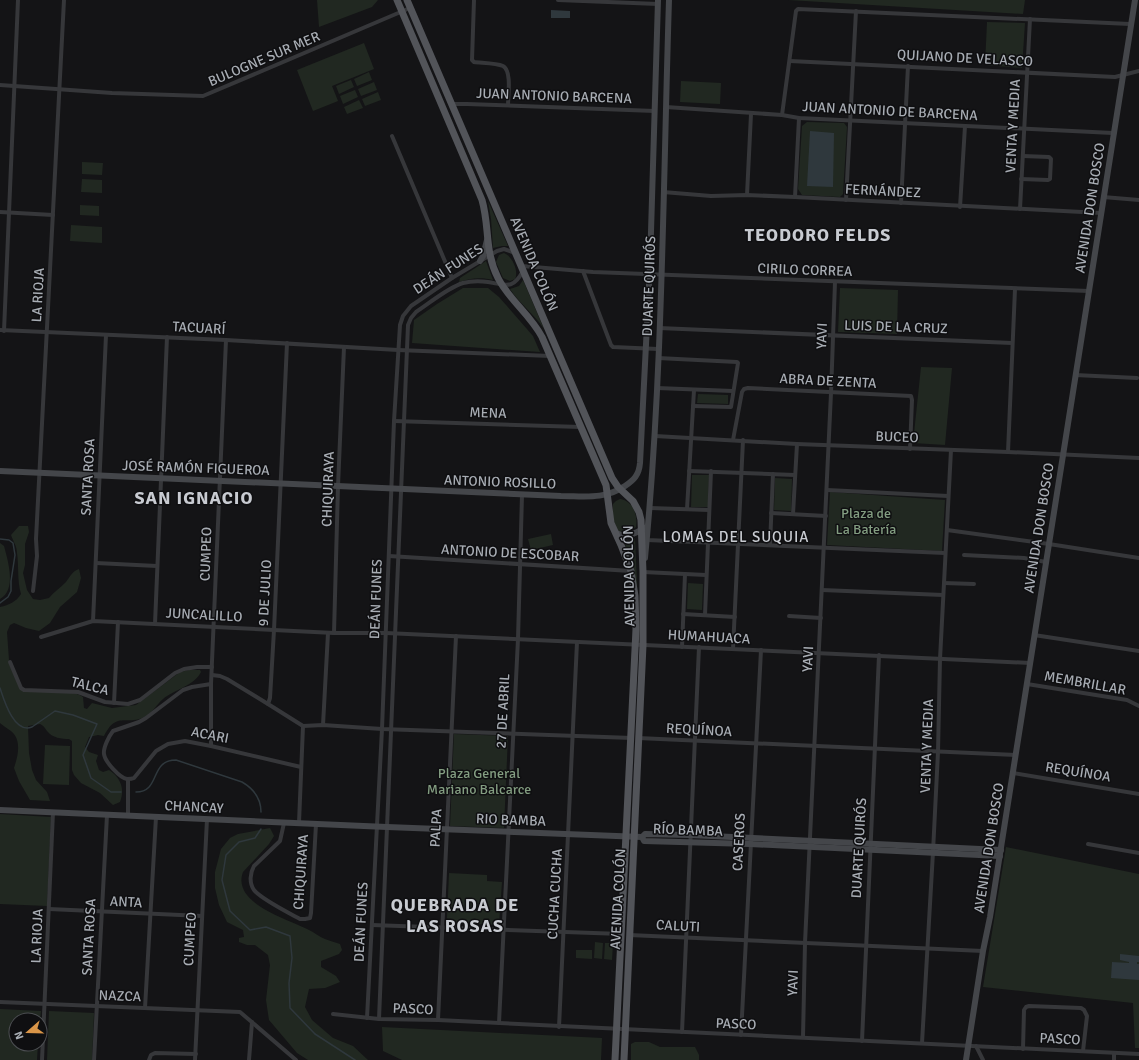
<svg xmlns="http://www.w3.org/2000/svg" width="1139" height="1060" font-family="Signika,sans-serif">
	<style>
		.green { fill: #212821 }
		.water { fill: #2f383d }
		.lines { fill: none; stroke-linecap: round; stroke-linejoin: round }
		.stream { stroke: #2f383d; stroke-width: 1.5 }
		.street { stroke: #36373a; stroke-width: 4 }
		.secondary { stroke: #44464a; stroke-width: 6 }
		.primary { stroke: #525459; stroke-width: 7 }
		.labels { text-anchor: middle; dominant-baseline: central; stroke-width: 3; stroke-linejoin: round; paint-order: stroke }
		.street-label { font-size: 14px; fill: #a8adb4; stroke: #0f0f11 }
		.park-label { font-size: 14px; fill: #839d81; stroke: #0f0f11 }
		.neighbourhood-label { font-size: 15px; letter-spacing: 1px; fill: #c8cbd1; stroke: #0f0f11 }
		.district-label { font-size: 18px; font-weight: bold; letter-spacing: 1px; fill: #c8cbd1; stroke: #0f0f11 }
	</style>
	<rect width="100%" height="100%" fill="#141416"/>
	<g class="green">
		<path d="M317,0H378L372,7L319,27Z"/>
		<path d="M788,0H1025L1023,14Z"/>
		<path d="M987,22L1025,23L1022,68L985,65Z"/>
		<path d="M364,43L374,69L332,86L338,101L313,111L297,70Z"/>
		<path d="M369,72L372,80L357,86L354,79Z"/>
		<path d="M351,80L354,87L339,94L336,86Z"/>
		<path d="M681,81L721,83L720,104L680,102Z"/>
		<path d="M374,82L377,90L361,96L358,89Z"/>
		<path d="M355,90L358,97L343,104L340,96Z"/>
		<path d="M378,92L381,100L365,106L362,99Z"/>
		<path d="M359,100L363,108L347,114L344,107Z"/>
		<path d="M807,122L844,123L847,127L843,194L840,197L802,195L798,189L802,126Z"/>
		<path d="M82,162L103,163L102,175L82,174Z"/>
		<path d="M82,179L102,180V193L81,192Z"/>
		<path d="M488,201L508,246H502L493,248L491,219Z"/>
		<path d="M80,205L99,206V216L80,215Z"/>
		<path d="M71,225L102,227V243L70,241Z"/>
		<path d="M504,253C512,256 519,271 515,279L510,281L503,278L496,262L499,255Z"/>
		<path d="M486,261L493,280C481,277 471,278 459,282L460,278Z"/>
		<path d="M523,280L544,329C534,314 520,304 510,289L519,286Z"/>
		<path d="M463,288H488L499,297L533,336L540,352L412,343L414,320L437,304Z"/>
		<path d="M840,288L898,290L897,334L838,332Z"/>
		<path d="M921,367L952,368L945,445L913,443Z"/>
		<path d="M698,394L728,395V404L697,403Z"/>
		<path d="M692,475H709L708,507H691Z"/>
		<path d="M775,478L792,479L791,511L774,510Z"/>
		<path d="M830,492L945,500L942,551L827,545Z"/>
		<path d="M620,499C633,501 638,515 636,527C631,532 624,533 617,530L613,518V504L616,501Z"/>
		<path d="M19,526H28L29,532L25,544V565L23,573L27,590L33,599L40,600L49,598C54,592 60,588 66,582C70,577 72,571 79,569L81,578L77,592L60,607L50,623L39,631L26,628L14,623L10,625L7,632L9,660L10,666L22,691C39,693 70,688 83,697L84,708L87,709L92,703L112,708L136,705L180,672L189,670H200L201,672C195,685 174,690 163,699C157,704 153,712 146,716C127,727 117,710 104,736L98,735L89,737L85,747L89,752L98,755L96,761L99,770L103,772L109,770C121,778 125,789 120,802L113,805L100,793L81,783L74,775L72,770V741L69,739C62,739 52,738 47,731C45,728 44,726 40,724L28,726L29,753L32,770L36,780L47,792L50,801L30,800L19,781L14,768C18,756 22,740 11,731C7,728 3,726 0,723V607C9,605 16,602 21,594C17,580 19,567 17,553C17,546 13,541 11,535Z"/>
		<path d="M551,534L553,545L531,550L528,539Z"/>
		<path d="M635,538L638,603L633,565L623,539L629,540Z"/>
		<path d="M0,543L4,546C8,561 17,590 0,599Z"/>
		<path d="M688,583L703,584L702,610L687,609Z"/>
		<path d="M454,734L508,736L504,828L450,826Z"/>
		<path d="M45,745L70,746L69,785L43,784Z"/>
		<path d="M0,814L51,817L47,906L0,904Z"/>
		<path d="M270,828L274,836L269,844L243,872C231,904 290,920 309,930C314,932 319,937 325,939C329,941 335,942 340,944L342,950L339,954L321,961V967L336,976L340,982L325,988L309,989L305,1007L312,1020L333,1038L353,1046L368,1060H308L297,1053L269,1020L266,1000L270,965L268,955L255,945H247L239,942V938L244,937L243,930L227,922L219,905L215,888V872L221,849L230,838L238,834Z"/>
		<path d="M1006,847L1139,874V1048H1135L1133,1003L983,987Z"/>
		<path d="M449,873L487,875V881L502,882L499,925L452,923L449,922L447,918Z"/>
		<path d="M595,942L603,943L602,959L594,958Z"/>
		<path d="M605,943H613L612,960L604,959Z"/>
		<path d="M576,950H592V959L576,958Z"/>
		<path d="M0,1009L41,1011L40,1020H16V1044H38L37,1060H0Z"/>
		<path d="M49,1011L94,1013L92,1060H47Z"/>
		<path d="M382,1027L602,1038L601,1060H402L383,1051Z"/>
		<path d="M635,1042H649L660,1047H695L699,1055V1060H631V1044Z"/>
	</g>
	<g class="water">
		<path d="M551,10L570,11V18H551Z"/>
		<path d="M810,131L834,133L833,187L807,186Z"/>
		<path d="M1120,954L1139,956V962H1137V964H1139V980L1111,978L1112,962L1129,963V962L1120,960Z"/>
	</g>
	<g class="lines">
		<g class="stream">
			<path d="M0,539L9,540L13,543L15,555L11,581V591L8,597L0,603"/>
			<path d="M0,688C4,700 14,734 32,727L55,711L73,715L97,724L83,755L91,778L111,792H121"/>
			<path d="M136,792C161,792 149,760 176,760L242,782C254,789 261,799 261,812"/>
			<path d="M261,829L255,838L239,842L226,855L222,880L230,911L250,930L266,927L290,936L292,958L289,983L290,1008L315,1034L355,1060"/>
		</g>
		<g class="street">
			<path d="M474,0L472,60L474,62C481,63 496,63 503,66C512,71 508,96 508,105"/>
			<path d="M558,0L658,4"/>
			<path d="M790,61L1115,77L1139,71"/>
			<path d="M0,85L112,93L203,96L410,8"/>
			<path d="M452,104H467L655,111"/>
			<path d="M666,107L782,115L799,118L1113,133"/>
			<path d="M782,115L796,11L798,9L1130,24"/>
			<path d="M392,136L452,278"/>
			<path d="M1021,179L1048,180L1050,179L1051,159L1049,157L1023,156"/>
			<path d="M663,192L711,196L747,195L795,197L1101,213"/>
			<path d="M747,195L751,114"/>
			<path d="M795,197L799,118"/>
			<path d="M1103,197L1139,200"/>
			<path d="M846,200L856,11"/>
			<path d="M901,203L908,66"/>
			<path d="M960,207L965,126"/>
			<path d="M1020,209L1030,19"/>
			<path d="M0,212L53,215"/>
			<path d="M522,266L593,272L1089,291"/>
			<path d="M583,271L611,345L613,347L658,349"/>
			<path d="M659,328L1012,343"/>
			<path d="M0,330L226,340L398,350L550,356"/>
			<path d="M4,331L18,0"/>
			<path d="M287,343L274,630L270,698L268,704L303,726L299,823"/>
			<path d="M658,358L737,362L738,363L731,407L693,406"/>
			<path d="M1075,375L1137,378"/>
			<path d="M657,388L733,391"/>
			<path d="M394,421L581,427"/>
			<path d="M655,436L797,444L1008,452L1139,458"/>
			<path d="M733,440L742,392L744,389L748,388L911,396L912,400L910,449"/>
			<path d="M1008,452L1015,289"/>
			<path d="M689,471L795,475"/>
			<path d="M827,490L948,496"/>
			<path d="M650,508L709,510"/>
			<path d="M687,509L694,390"/>
			<path d="M771,513L826,516"/>
			<path d="M793,514L797,444"/>
			<path d="M947,530L1049,544L1139,558"/>
			<path d="M646,538L647,540L945,553"/>
			<path d="M770,545L773,474"/>
			<path d="M964,555L1024,558L1046,562"/>
			<path d="M389,556L631,571"/>
			<path d="M96,563L157,566"/>
			<path d="M643,572L706,575"/>
			<path d="M944,583L974,584"/>
			<path d="M822,590L943,595"/>
			<path d="M33,591L37,556L36,539L64,0"/>
			<path d="M683,614L735,617"/>
			<path d="M705,615L711,471"/>
			<path d="M789,616L821,618"/>
			<path d="M93,621L106,335"/>
			<path d="M155,624L167,337"/>
			<path d="M334,633L338,486L344,347"/>
			<path d="M1034,635L1139,651"/>
			<path d="M41,637L93,621L334,633H386L1030,663"/>
			<path d="M682,647L685,574"/>
			<path d="M733,649L743,440"/>
			<path d="M10,662L21,688L24,690L78,692L105,702L128,704L140,700L175,673L184,669L197,667H212"/>
			<path d="M212,675L220,676L227,679L268,704"/>
			<path d="M211,684L192,687L183,690L146,718L139,722L113,731C109,736 103,748 104,754C105,762 120,778 127,779C129,779 132,779 134,778L156,751L168,744L185,741L211,746L301,767"/>
			<path d="M1027,684L1127,700L1139,706"/>
			<path d="M114,703L118,622"/>
			<path d="M323,725L328,633"/>
			<path d="M303,726L323,725L382,729L632,738"/>
			<path d="M638,738L1016,755"/>
			<path d="M211,746V684L226,340"/>
			<path d="M1013,773L1139,794"/>
			<path d="M128,816V779"/>
			<path d="M284,823L280,841L254,866C250,873 249,883 254,890C261,899 289,913 300,919H305L310,918L311,913L316,824"/>
			<path d="M1088,844L1139,853"/>
			<path d="M49,909L202,916"/>
			<path d="M372,925L622,934"/>
			<path d="M629,935L983,951"/>
			<path d="M0,1002L240,1012L296,1060"/>
			<path d="M145,1008L156,817"/>
			<path d="M333,1014L379,1019L438,1020L1139,1054"/>
			<path d="M367,1018L382,729L394,421L400,325L403,316L411,306L452,278L497,251L504,249L515,253"/>
			<path d="M379,1019L408,325L411,318L416,312C430,303 447,288 463,283C471,281 480,281 488,282C506,285 513,290 523,271"/>
			<path d="M438,1020L456,636"/>
			<path d="M499,1023L518,639L522,495"/>
			<path d="M559,1027L577,642"/>
			<path d="M682,1032L699,647"/>
			<path d="M741,1035L761,650"/>
			<path d="M803,1037L805,943L831,393L835,282"/>
			<path d="M862,1041L879,655"/>
			<path d="M922,1043L933,852L938,752L940,659L951,450"/>
			<path d="M976,1046L983,1060"/>
			<path d="M1023,1049L1024,1010L1026,1007L1029,1006L1081,1008L1084,1010L1087,1016L1083,1051"/>
			<path d="M42,1060L53,812"/>
			<path d="M94,1060L107,815"/>
			<path d="M149,1060L151,1055L155,1053L196,1054"/>
			<path d="M195,1060L207,819"/>
			<path d="M249,1060L252,1022"/>
			<path d="M1114,1060V1053"/>
		</g>
		<g class="secondary">
			<path d="M480,261L483,256L487,240"/>
			<path d="M0,471L561,496C584,496 604,500 625,486C634,480 639,475 640,463L650,265L658,0"/>
			<path d="M616,533C626,538 635,534 644,528"/>
			<path d="M645,558C663,373 663,186 669,0"/>
			<path d="M0,810L387,827L642,837"/>
			<path d="M642,837L645,834L690,835L1001,850"/>
			<path d="M642,837L644,841L750,844L1000,856"/>
			<path d="M966,1060L983,951L990,917L1135,0"/>
		</g>
		<g class="primary">
			<path d="M397,0L482,200C490,228 484,250 498,278C509,300 530,314 542,337L606,485L611,523L621,545L631,571L635,596L636,629L615,1060"/>
			<path d="M407,0L612,478L618,487L633,501L639,512L641,520L643,572V645L624,1060"/>
		</g>
	</g>
	<g class="labels">
		<g class="street-label">
			<text transform="translate(965 58) rotate(3)">QUIJANO DE VELASCO</text>
			<text transform="translate(264 59) rotate(-23)">BULOGNE SUR MER</text>
			<text transform="translate(554 96) rotate(2)">JUAN ANTONIO BARCENA</text>
			<text transform="translate(890 111) rotate(3)">JUAN ANTONIO DE BARCENA</text>
			<text transform="translate(1013 126) rotate(-87)">VENTA Y MEDIA</text>
			<text transform="translate(883 191) rotate(3)">FERNÁNDEZ</text>
			<text transform="translate(1090 208) rotate(-81)">AVENIDA DON BOSCO</text>
			<text transform="translate(534 264) rotate(67)">AVENIDA COLÓN</text>
			<text transform="translate(448 269) rotate(-33)">DEÁN FUNES</text>
			<text transform="translate(805 270) rotate(2)">CIRILO CORREA</text>
			<text transform="translate(649 286) rotate(-88)">DUARTE QUIRÓS</text>
			<text transform="translate(38 295) rotate(-87)">LA RIOJA</text>
			<text transform="translate(896 327) rotate(2)">LUIS DE LA CRUZ</text>
			<text transform="translate(199 328) rotate(3)">TACUARÍ</text>
			<text transform="translate(822 336) rotate(-88)">YAVI</text>
			<text transform="translate(828 381) rotate(3)">ABRA DE ZENTA</text>
			<text transform="translate(488 413) rotate(2)">MENA</text>
			<text transform="translate(897 437) rotate(2)">BUCEO</text>
			<text transform="translate(196 468) rotate(2)">JOSÉ RAMÓN FIGUEROA</text>
			<text transform="translate(88 477) rotate(-87)">SANTA ROSA</text>
			<text transform="translate(500 482) rotate(2)">ANTONIO ROSILLO</text>
			<text transform="translate(328 489) rotate(-88)">CHIQUIRAYA</text>
			<text transform="translate(1039 528) rotate(-81)">AVENIDA DON BOSCO</text>
			<text transform="translate(510 553) rotate(3)">ANTONIO DE ESCOBAR</text>
			<text transform="translate(206 554) rotate(-88)">CUMPEO</text>
			<text transform="translate(629 576) rotate(-91)">AVENIDA COLÓN</text>
			<text transform="translate(265 593) rotate(-87)">9 DE JULIO</text>
			<text transform="translate(376 599) rotate(-88)">DEÁN FUNES</text>
			<text transform="translate(204 615) rotate(3)">JUNCALILLO</text>
			<text transform="translate(709 637) rotate(3)">HUMAHUACA</text>
			<text transform="translate(808 659) rotate(-87)">YAVI</text>
			<text transform="translate(1085 683) rotate(10)">MEMBRILLAR</text>
			<text transform="translate(90 686) rotate(14)">TALCA</text>
			<text transform="translate(503 711) rotate(-87)">27 DE ABRIL</text>
			<text transform="translate(699 730) rotate(3)">REQUÍNOA</text>
			<text transform="translate(210 735) rotate(11)">ACARI</text>
			<text transform="translate(927 746) rotate(-88)">VENTA Y MEDIA</text>
			<text transform="translate(1078 772) rotate(9)">REQUÍNOA</text>
			<text transform="translate(194 807) rotate(3)">CHANCAY</text>
			<text transform="translate(511 820) rotate(2)">RIO BAMBA</text>
			<text transform="translate(436 828) rotate(-87)">PALPA</text>
			<text transform="translate(688 830) rotate(2)">RÍO BAMBA</text>
			<text transform="translate(739 842) rotate(-87)">CASEROS</text>
			<text transform="translate(859 848) rotate(-87)">DUARTE QUIRÓS</text>
			<text transform="translate(989 848) rotate(-81)">AVENIDA DON BOSCO</text>
			<text transform="translate(301 872) rotate(-86)">CHIQUIRAYA</text>
			<text transform="translate(555 894) rotate(-87)">CUCHA CUCHA</text>
			<text transform="translate(618 899) rotate(-87)">AVENIDA COLÓN</text>
			<text transform="translate(126 902) rotate(3)">ANTA</text>
			<text transform="translate(361 922) rotate(-87)">DEÁN FUNES</text>
			<text transform="translate(678 926) rotate(3)">CALUTI</text>
			<text transform="translate(37 936) rotate(-88)">LA RIOJA</text>
			<text transform="translate(89 937) rotate(-87)">SANTA ROSA</text>
			<text transform="translate(190 939) rotate(-87)">CUMPEO</text>
			<text transform="translate(793 983) rotate(-88)">YAVI</text>
			<text transform="translate(120 996) rotate(2)">NAZCA</text>
			<text transform="translate(413 1009) rotate(2)">PASCO</text>
			<text transform="translate(736 1024) rotate(2)">PASCO</text>
			<text transform="translate(1060 1039) rotate(3)">PASCO</text>
		</g>
		<g class="park-label">
			<text x="866" y="513">Plaza de<tspan x="866" dy="16">La Batería</tspan></text>
			<text x="479" y="773">Plaza General<tspan x="479" dy="16">Mariano Balcarce</tspan></text>
		</g>
		<g class="neighbourhood-label">
			<text x="736" y="537">LOMAS DEL SUQUIA</text>
		</g>
		<g class="district-label">
			<text x="818" y="235">TEODORO FELDS</text>
			<text x="194" y="498">SAN IGNACIO</text>
			<text x="455" y="905">QUEBRADA DE<tspan x="455" dy="21">LAS ROSAS</tspan></text>
		</g>
	</g>
	<g transform="translate(28 1032) rotate(250)"><circle r="19" fill="#0f0f11" stroke="#4c4e52"/>
	<path d="M0-3L7 15L0 10L-7 15Z" fill="#da9548"/>
	<text y="-6" font-size="11" font-weight="bold" text-anchor="middle" fill="#a8adb4">N</text>
	</g>
</svg>
